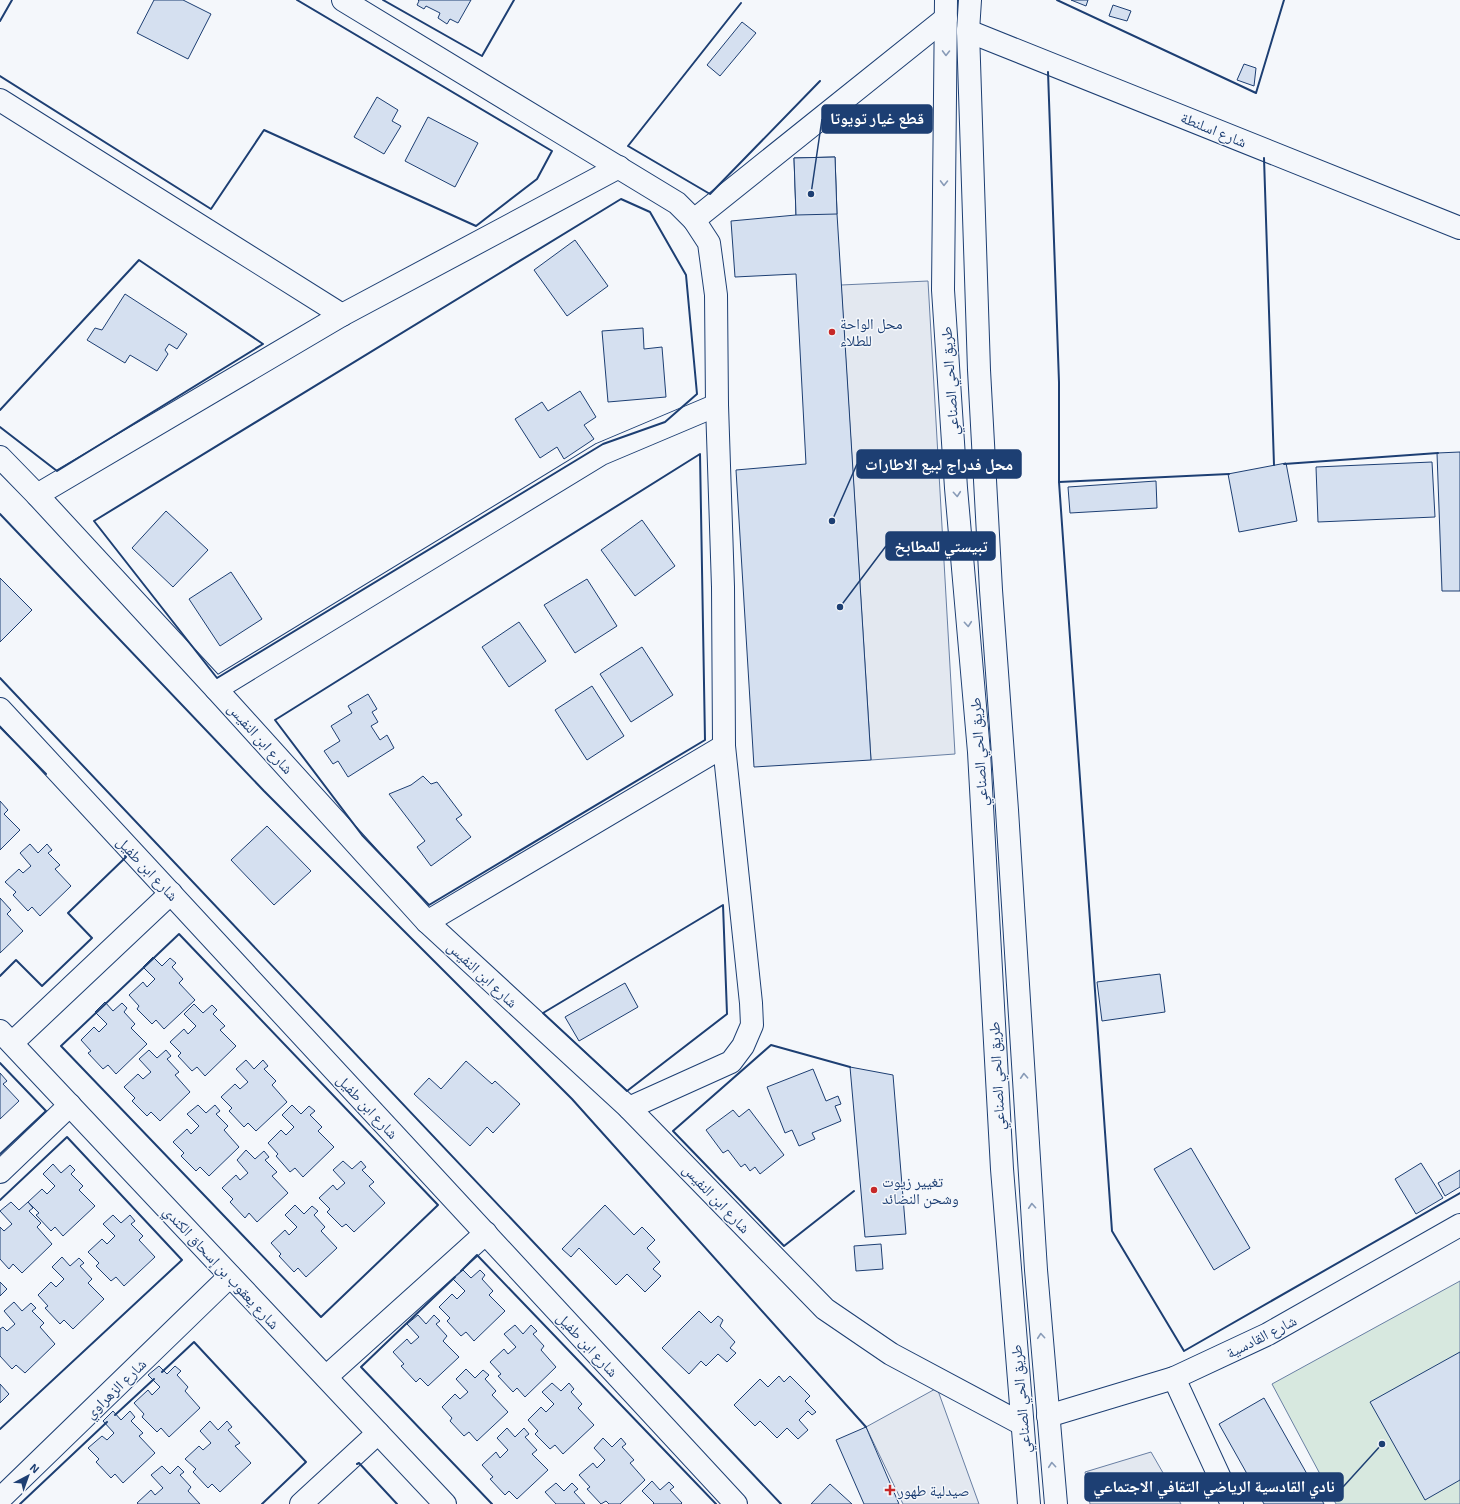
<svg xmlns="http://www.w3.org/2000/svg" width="1460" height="1504" font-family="'Exo 2','Noto Naskh Arabic',sans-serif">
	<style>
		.pitch { fill: #d7e8df; stroke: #687fa3 }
		.parking { fill: #e3e8f0; stroke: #687fa3 }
		.building { fill: #d5e0f0; stroke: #1d3f73 }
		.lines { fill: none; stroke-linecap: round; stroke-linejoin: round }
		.minor-casing { stroke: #1d3f73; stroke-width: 24 }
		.trunk-casing { stroke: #1d3f73; stroke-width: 24 }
		.minor { stroke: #f4f7fb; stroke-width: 22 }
		.trunk { stroke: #f4f7fb; stroke-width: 22 }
		.wall { stroke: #1d3f73; stroke-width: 2 }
		.oneway { stroke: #889bb7 }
		.poi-dot { fill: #c62828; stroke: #f4f7fb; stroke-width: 1.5 }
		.labels { text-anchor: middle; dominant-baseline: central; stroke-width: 3; stroke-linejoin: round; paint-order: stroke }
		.street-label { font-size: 15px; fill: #1d3f73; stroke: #f4f7fb }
		.poi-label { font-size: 15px; fill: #1d3f73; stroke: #f4f7fb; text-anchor: start }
		.leader { fill: none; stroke: #1d3f73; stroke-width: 1.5 }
		.callout-dot { fill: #1d3f73; stroke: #f4f7fb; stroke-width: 1.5 }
		.callout { fill: #1d3f73; stroke: #1d3f73; stroke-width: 1.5 }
		.callout-label { font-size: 16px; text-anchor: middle; font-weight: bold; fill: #fff }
	</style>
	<rect width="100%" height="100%" fill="#f4f7fb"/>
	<path class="pitch" d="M1460,1281V1504H1336L1272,1384Z"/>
	<g class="parking">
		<path d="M928,281L955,754L871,760L841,285Z"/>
		<path d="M937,1388L979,1504H903L866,1427Z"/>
		<path d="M1151,1452L1181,1504H1090L1085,1472Z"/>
	</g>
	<g class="building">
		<path d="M154,0H183L211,14L188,59L137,33Z"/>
		<path d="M418,0H471L458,23L450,19L447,24L438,18L440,13L426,6L424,9L417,5L419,1Z"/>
		<path d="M1071,0H1088L1086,6Z"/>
		<path d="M1113,5L1131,11L1127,21L1109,16Z"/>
		<path d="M742,22L756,33L720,76L707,65Z"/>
		<path d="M1244,64L1256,68L1254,86L1237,80Z"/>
		<path d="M377,97L398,110L392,121L401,126L384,154L354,137Z"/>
		<path d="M428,117L478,143L455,187L405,161Z"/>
		<path d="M835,157L837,214L871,760L754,767L736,470L806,464L796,274L735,277L731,221L796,215L794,158Z"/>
		<path d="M835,157L837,214L796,215L794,158Z"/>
		<path d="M575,240L608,286L567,316L534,270Z"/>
		<path d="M125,294L187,334L177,349L169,344L165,350L168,354L157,371L130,355L125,363L87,340L95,328L102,330Z"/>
		<path d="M643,328L644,349L662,347L666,397L608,402L602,331Z"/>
		<path d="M580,391L596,417L584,425L594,439L564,459L557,447L540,458L515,419L542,402L548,411Z"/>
		<path d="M1460,452V591H1442L1437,453Z"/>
		<path d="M1432,462L1435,517L1318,522L1316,467Z"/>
		<path d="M1286,463L1297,521L1239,532L1228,474Z"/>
		<path d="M1156,481L1157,508L1070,513L1068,487Z"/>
		<path d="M166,511L208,550L173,587L132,548Z"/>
		<path d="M642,520L675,566L635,596L601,550Z"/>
		<path d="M231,572L262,619L220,646L189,599Z"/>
		<path d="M0,578L32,610L0,642Z"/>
		<path d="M587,579L617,626L575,653L544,605Z"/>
		<path d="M519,622L546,661L509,687L482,647Z"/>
		<path d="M642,647L673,695L631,722L600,674Z"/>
		<path d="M592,686L624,736L587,760L555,710Z"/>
		<path d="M368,694L377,709L372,712L378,722L371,726L380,740L387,735L394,748L348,777L338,761L333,764L324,751L340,741L331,726L352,713L348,706Z"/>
		<path d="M423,776L431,784L437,782L462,815L456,819L471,837L431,866L417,847L425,841L389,794L411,785Z"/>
		<path d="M0,801L8,810L4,814L20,830L0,850Z"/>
		<path d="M267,826L311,871L274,905L231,860Z"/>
		<path d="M30,844L38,853L47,844L52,850L48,853L60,865L55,869L71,886L40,916L32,907L28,911L13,895L16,892L5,882L19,869L23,873L31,866L20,853Z"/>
		<path d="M0,898L11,910L7,914L23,931L0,953Z"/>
		<path d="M153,957L162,966L170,958L176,963L172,967L183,979L179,983L195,1000L164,1029L156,1020L152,1024L137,1009L139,1006L129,995L143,982L147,987L155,979L143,967Z"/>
		<path d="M1160,974L1165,1012L1102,1021L1097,982Z"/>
		<path d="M625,983L638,1007L579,1041L565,1017Z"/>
		<path d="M105,1002L113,1011L122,1003L127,1008L124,1012L135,1024L131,1028L147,1044L116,1074L108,1065L103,1069L88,1053L91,1051L81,1040L94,1027L99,1032L107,1024L95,1012Z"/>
		<path d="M194,1004L203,1013L212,1005L217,1010L213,1014L225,1026L220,1030L236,1046L205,1076L197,1067L192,1071L178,1056L181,1053L170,1042L184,1029L188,1034L196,1026L184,1014Z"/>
		<path d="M149,1050L157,1058L166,1050L171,1056L167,1059L179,1072L175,1075L190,1092L160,1121L151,1112L147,1116L132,1101L135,1098L124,1087L138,1074L143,1079L151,1072L139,1059Z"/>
		<path d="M246,1060L254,1069L263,1060L268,1066L264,1069L276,1081L272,1085L287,1102L256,1131L248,1123L244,1127L229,1111L232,1108L221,1097L235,1084L240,1089L248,1082L236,1069Z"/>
		<path d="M466,1061L492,1084L495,1081L520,1104L493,1133L487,1127L470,1146L414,1094L429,1078L441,1089Z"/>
		<path d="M850,1067L893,1075L906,1234L865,1237Z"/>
		<path d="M813,1069L826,1101L838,1096L841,1104L835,1106L841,1121L812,1133L815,1139L799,1146L792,1130L785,1133L767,1087Z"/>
		<path d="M0,1073L7,1081L3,1084L19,1101L0,1119Z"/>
		<path d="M198,1105L206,1113L215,1105L220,1111L216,1114L228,1126L224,1130L239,1147L209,1176L200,1167L196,1171L181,1156L184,1153L173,1142L187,1129L191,1134L199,1126L187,1114Z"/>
		<path d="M292,1105L301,1114L309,1106L315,1111L310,1115L322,1127L318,1131L334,1147L303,1177L295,1168L290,1172L276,1156L278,1154L268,1143L281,1130L286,1135L294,1127L282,1115Z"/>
		<path d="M749,1109L784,1155L760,1174L755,1167L750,1171L745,1164L741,1167L728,1150L723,1153L706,1130L733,1110L739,1117Z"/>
		<path d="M1191,1148L1250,1248L1214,1270L1154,1169Z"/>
		<path d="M246,1150L255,1159L264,1151L269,1157L265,1160L277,1172L272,1176L288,1193L257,1222L249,1213L245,1218L230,1202L233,1199L222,1188L236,1175L240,1180L248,1173L237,1160Z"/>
		<path d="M343,1161L352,1169L361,1161L366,1167L362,1170L374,1182L369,1186L385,1203L354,1232L346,1224L342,1227L327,1212L330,1209L319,1198L333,1185L337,1190L345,1183L333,1170Z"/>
		<path d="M1421,1163L1443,1198L1416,1214L1395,1179Z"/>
		<path d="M53,1164L61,1173L70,1165L75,1170L71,1174L83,1186L79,1190L95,1206L63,1236L55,1227L51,1231L36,1215L39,1213L28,1202L42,1189L47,1194L55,1186L43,1174Z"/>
		<path d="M1460,1170V1187L1445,1196L1438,1183Z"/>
		<path d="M11,1202L19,1210L28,1202L33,1208L29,1211L41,1223L37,1227L52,1244L22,1273L13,1264L9,1269L0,1259V1227L4,1231L12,1224L0,1211Z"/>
		<path d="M295,1205L304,1214L312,1206L318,1211L314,1215L325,1227L321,1231L337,1248L306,1277L298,1268L294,1272L279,1256L281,1254L271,1243L285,1230L289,1235L297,1227L285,1215Z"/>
		<path d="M605,1205L634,1235L642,1227L655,1240L647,1248L660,1262L653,1269L661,1276L645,1292L627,1274L616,1285L579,1248L571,1257L562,1249Z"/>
		<path d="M113,1215L121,1223L130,1215L135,1221L131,1224L143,1236L139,1240L155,1257L124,1286L116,1277L111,1281L96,1266L99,1263L88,1252L102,1239L107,1244L115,1236L103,1224Z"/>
		<path d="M881,1244L883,1269L856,1271L854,1246Z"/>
		<path d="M62,1257L70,1266L79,1258L84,1263L80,1266L92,1279L88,1283L104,1299L73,1329L64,1320L60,1324L45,1308L48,1306L38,1295L51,1282L56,1287L64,1279L52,1267Z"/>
		<path d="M463,1270L471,1278L480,1270L485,1275L482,1279L493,1291L489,1295L505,1311L474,1341L466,1332L461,1336L447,1321L450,1318L439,1307L452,1294L457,1299L465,1291L453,1279Z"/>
		<path d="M0,1282L7,1289L0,1296Z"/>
		<path d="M14,1302L22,1311L31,1303L36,1308L32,1311L44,1323L40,1327L55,1344L25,1373L16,1365L12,1369L0,1356V1329L3,1327L7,1331L15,1324L4,1311Z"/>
		<path d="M699,1311L711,1323L718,1316L723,1320L720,1326L735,1342L730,1348L736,1353L727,1362L718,1354L706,1366L701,1361L689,1374L662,1348Z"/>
		<path d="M418,1315L426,1324L434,1315L440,1321L436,1324L447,1336L443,1341L459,1357L428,1386L420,1378L416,1382L401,1366L404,1364L393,1352L407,1339L411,1344L419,1337L407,1324Z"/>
		<path d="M515,1325L523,1334L531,1325L537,1331L533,1334L544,1346L541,1350L556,1367L525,1397L517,1388L513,1392L498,1376L501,1374L490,1362L504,1349L508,1354L516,1347L504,1334Z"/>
		<path d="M1460,1352V1480L1425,1500L1370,1402Z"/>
		<path d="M159,1366L167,1374L175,1366L181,1371L177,1375L188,1387L185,1391L200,1408L169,1437L161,1428L157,1432L142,1417L144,1414L134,1403L148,1390L152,1395L160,1387L148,1375Z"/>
		<path d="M466,1369L475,1378L483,1370L489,1375L485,1379L496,1391L492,1395L508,1412L477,1441L469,1432L464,1436L450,1421L452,1418L442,1407L455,1394L460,1399L468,1392L456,1379Z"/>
		<path d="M779,1376L784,1382L790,1376L810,1396L805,1401L816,1412L812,1415L808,1411L799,1420L808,1430L798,1439L787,1428L777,1438L760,1421L755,1426L734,1405L760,1379L768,1387Z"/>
		<path d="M552,1383L561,1391L569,1383L574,1389L571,1392L582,1404L578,1408L594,1425L563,1454L555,1445L550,1449L535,1434L538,1431L528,1420L541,1407L546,1412L554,1404L542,1392Z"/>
		<path d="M0,1384L9,1394L0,1403Z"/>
		<path d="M1264,1398L1324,1504H1264L1219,1424Z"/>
		<path d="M113,1411L121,1420L130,1411L135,1417L131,1421L143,1433L139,1436L155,1453L123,1483L115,1474L111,1478L96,1462L99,1459L88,1448L102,1436L107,1440L114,1433L103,1421Z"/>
		<path d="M210,1421L218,1430L227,1421L232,1427L228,1430L240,1443L235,1446L251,1463L220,1492L212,1484L208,1488L193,1472L196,1469L185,1459L199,1446L203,1450L211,1443L200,1431Z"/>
		<path d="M866,1427L899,1504H864L836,1440Z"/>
		<path d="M507,1428L515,1437L524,1428L529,1434L525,1437L537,1450L532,1454L548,1470L517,1499L509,1491L505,1495L490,1479L493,1477L482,1465L496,1452L500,1458L508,1450L497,1438Z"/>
		<path d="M603,1438L612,1447L621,1438L626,1444L622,1447L634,1460L630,1463L645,1480L620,1504H609L606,1501L601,1504L587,1489L590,1487L579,1475L593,1463L597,1468L605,1460L594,1448Z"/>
		<path d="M162,1466L170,1474L178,1466L184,1472L180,1475L191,1487L188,1491L200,1504H138L137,1503L151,1490L155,1495L163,1488L151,1475Z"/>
		<path d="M652,1481L660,1490L669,1482L674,1487L670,1490L682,1503L681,1504H653L654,1503L642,1491Z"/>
		<path d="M556,1483L564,1491L572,1483L578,1489L574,1492L585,1504H556L545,1492Z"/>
		<path d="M830,1484L852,1504H811Z"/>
	</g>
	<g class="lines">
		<defs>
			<g id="minor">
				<path d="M343,0L677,203L694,220L709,243L716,295L717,405L723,587L724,746L751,1003L752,1025L743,1046L731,1062L629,1108"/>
				<path d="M968,31L1460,228"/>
				<path d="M0,100L342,315"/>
				<path d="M694,220L946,18"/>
				<path d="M0,457L37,495L216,689L427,922L629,1108L825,1309L891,1354L1022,1424"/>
				<path d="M37,495L342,315L619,167"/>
				<path d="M216,689L601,454L717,405"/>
				<path d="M0,709L736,1504"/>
				<path d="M427,922L724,746"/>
				<path d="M0,1031L445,1504"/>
				<path d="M12,1043L171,893"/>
				<path d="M0,1172L70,1105"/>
				<path d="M326,1377L486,1233"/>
				<path d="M1174,1378L1232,1504"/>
				<path d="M1048,1416L1174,1378L1268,1334L1460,1225"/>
				<path d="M0,1499L230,1276"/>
				<path d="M301,1504L378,1433"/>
			</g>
			<g id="trunk">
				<path d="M946,0L943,290L956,488L979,752L1002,1169L1029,1504"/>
				<path d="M970,0L968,31L979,370L991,590L1007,810L1036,1270L1056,1504"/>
			</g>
		</defs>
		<use href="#minor" class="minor-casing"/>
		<use href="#trunk" class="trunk-casing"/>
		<use href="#minor" class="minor"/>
		<use href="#trunk" class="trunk"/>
		<g class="wall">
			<path d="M383,0L482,56L514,0"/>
			<path d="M1057,0L1256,93L1284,0"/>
			<path d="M741,3L628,146L710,194L820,81"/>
			<path d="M0,21L12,0"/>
			<path d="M1048,72L1059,382V482"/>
			<path d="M0,76L211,209L264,130L476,226L537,179L552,151L297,0"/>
			<path d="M1264,158L1274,465"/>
			<path d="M621,199L650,212L686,275L697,394L665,422L603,444L217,678L94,521Z"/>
			<path d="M0,410L139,260L263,344L57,471L0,427"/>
			<path d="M700,454L705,740L429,905L362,835L275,720Z"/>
			<path d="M1284,464L1438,453"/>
			<path d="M1229,474L1059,482L1112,1231L1184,1351L1460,1193"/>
			<path d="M0,514L264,791L572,1099L866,1427"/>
			<path d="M0,678L781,1504"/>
			<path d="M0,727L46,774"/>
			<path d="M723,905L727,1014L627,1091L543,1013Z"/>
			<path d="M179,934L438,1205L321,1317L61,1046Z"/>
			<path d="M0,976L16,960L42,986L92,938L68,913L126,857L125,856"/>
			<path d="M0,1063L46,1111L0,1154"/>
			<path d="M850,1067L771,1045L673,1131L784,1246L854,1191"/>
			<path d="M0,1200L67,1137L182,1260L0,1429"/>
			<path d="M461,1271L477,1255L716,1504"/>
			<path d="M455,1277L361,1367L492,1504"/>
			<path d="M162,1372L194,1342L306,1462L262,1504"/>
			<path d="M115,1415L154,1379"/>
			<path d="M357,1464L359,1463L397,1504"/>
			<path d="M20,1504L107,1422"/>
		</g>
	</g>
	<defs><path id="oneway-chevron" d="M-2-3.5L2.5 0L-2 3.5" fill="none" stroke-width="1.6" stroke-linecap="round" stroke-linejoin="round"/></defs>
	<g class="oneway">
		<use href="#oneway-chevron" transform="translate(946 53) rotate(91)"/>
		<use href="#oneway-chevron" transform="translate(944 183) rotate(91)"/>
		<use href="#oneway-chevron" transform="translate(957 494) rotate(85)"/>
		<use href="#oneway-chevron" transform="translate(968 624) rotate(85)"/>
		<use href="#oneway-chevron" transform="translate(1024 1076) rotate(-93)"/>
		<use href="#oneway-chevron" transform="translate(1032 1206) rotate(-94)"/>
		<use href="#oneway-chevron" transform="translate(1041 1336) rotate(-95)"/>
		<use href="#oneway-chevron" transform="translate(1052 1465) rotate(-95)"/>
	</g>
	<g class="poi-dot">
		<circle cx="832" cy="332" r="4"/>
		<circle cx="874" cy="1190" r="4"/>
		<path d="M888 1484h4v4h4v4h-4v4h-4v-4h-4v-4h4z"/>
	</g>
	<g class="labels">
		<g class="street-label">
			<text transform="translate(1214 129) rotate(22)">شارع اسلنطة</text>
			<text transform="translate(949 381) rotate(-94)">طريق الحي الصناعي</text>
			<text transform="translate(261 738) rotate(48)">شارع ابن النفيس</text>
			<text transform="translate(978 752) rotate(-94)">طريق الحي الصناعي</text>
			<text transform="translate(148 868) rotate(47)">شارع ابن طفيل</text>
			<text transform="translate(483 974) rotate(43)">شارع ابن النفيس</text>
			<text transform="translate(996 1076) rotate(-93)">طريق الحي الصناعي</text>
			<text transform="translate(368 1106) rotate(47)">شارع ابن طفيل</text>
			<text transform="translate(717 1198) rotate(46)">شارع ابن النفيس</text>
			<text transform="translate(222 1267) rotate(47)">شارع يعقوب بن إسحاق الكندي</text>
			<text transform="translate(1261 1336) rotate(-27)">شارع القادسية</text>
			<text transform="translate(588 1344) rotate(47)">شارع ابن طفيل</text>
			<text transform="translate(115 1388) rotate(-44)">شارع الزهراوي</text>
			<text transform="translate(1020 1399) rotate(-95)">طريق الحي الصناعي</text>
		</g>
		<g class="poi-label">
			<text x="840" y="323">محل الواحة<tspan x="840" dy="17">للطلاء</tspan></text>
			<text x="882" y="1181">تغيير زيوت<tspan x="882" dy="17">وشحن النضائد</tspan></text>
			<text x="898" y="1490">صيدلية طهور</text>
		</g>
	</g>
	<path class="leader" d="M811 194L822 119M832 521L857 464M840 607L886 546M1382 1444L1343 1487"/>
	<g class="callout-dot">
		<circle cx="811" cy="194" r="4"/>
		<circle cx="832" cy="521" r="4"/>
		<circle cx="840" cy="607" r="4"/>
		<circle cx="1382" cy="1444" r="4"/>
	</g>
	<g class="callout">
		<rect x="822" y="105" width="110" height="28" rx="4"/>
		<rect x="857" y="450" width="164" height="28" rx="4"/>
		<rect x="886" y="532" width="109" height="28" rx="4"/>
		<rect x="1085" y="1473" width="258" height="28" rx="4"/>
	</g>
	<g class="callout-label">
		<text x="877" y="124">قطع غيار تويوتا</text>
		<text x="939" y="470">محل فدراج لبيع الاطارات</text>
		<text x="941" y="552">تبيستي للمطابخ</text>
		<text x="1214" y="1492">نادي القادسية الرياضي التقافي الاجتماعي</text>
	</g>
	<g transform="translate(28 1476) rotate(41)" stroke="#f4f7fb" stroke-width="3" paint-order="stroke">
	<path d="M0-3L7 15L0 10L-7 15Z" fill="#1d3f73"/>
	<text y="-6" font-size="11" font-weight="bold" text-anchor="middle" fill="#1d3f73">N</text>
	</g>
</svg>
